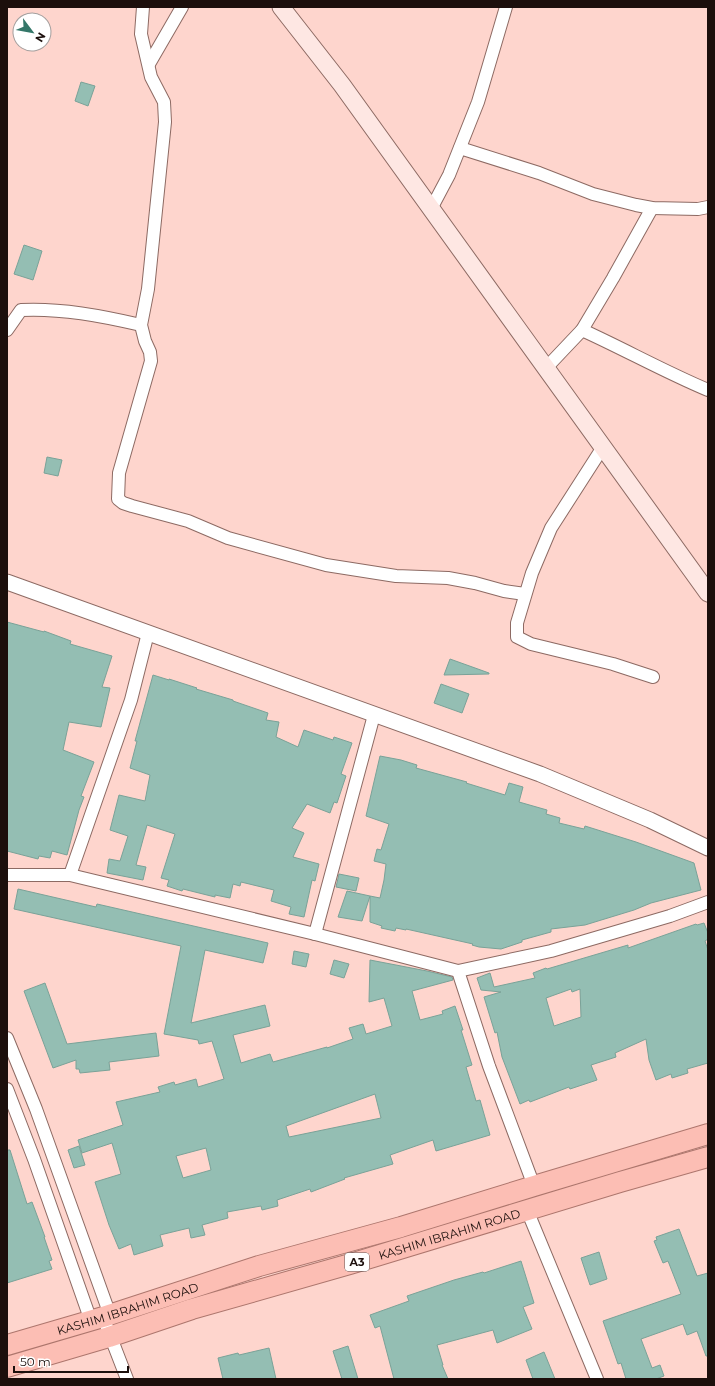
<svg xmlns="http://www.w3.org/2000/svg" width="715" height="1386" font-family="Montserrat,sans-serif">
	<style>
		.building { fill: #94beb3; stroke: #7aa298; fill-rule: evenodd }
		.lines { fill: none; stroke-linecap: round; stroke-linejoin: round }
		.minor-casing { stroke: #8d6a63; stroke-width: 14 }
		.tertiary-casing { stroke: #8d6a63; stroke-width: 17 }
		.secondary-casing { stroke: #8d6a63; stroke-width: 19 }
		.trunk-casing { stroke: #ad766d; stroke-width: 22 }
		.minor { stroke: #fff; stroke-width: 12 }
		.tertiary { stroke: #fff; stroke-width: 15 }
		.secondary { stroke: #fee7e3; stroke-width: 17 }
		.trunk { stroke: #fcbeb4; stroke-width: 20 }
		.labels { text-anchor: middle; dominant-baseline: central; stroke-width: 4; stroke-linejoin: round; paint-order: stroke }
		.shield { fill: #fff; stroke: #605755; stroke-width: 1 }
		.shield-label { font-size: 11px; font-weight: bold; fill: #1c0f0c }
		.street-label { font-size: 12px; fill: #1c0f0c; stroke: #fff }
	</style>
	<rect width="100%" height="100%" fill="#fed5cd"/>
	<g class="building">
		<path d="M81,82L95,86L88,106L75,101Z"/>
		<path d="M24,245L42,251L33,280L14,274Z"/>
		<path d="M47,457L62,460L58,476L44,473Z"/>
		<path d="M7,622L44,632V631L71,641L70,644L112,656L102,687L110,688L101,727L69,722L63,750L94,762L81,796L84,797L79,810L67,855L52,851L50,858L39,856L38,859L7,851Z"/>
		<path d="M450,659L489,673V674L444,675Z"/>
		<path d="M153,675L169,680V679L197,688L196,689L233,700V701L268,713L266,720L279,722L276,737L298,747L304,730L333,740L334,737L352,743L341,774L346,776L337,803L334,802L330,813L307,804L292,828L304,833L293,857L319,864L315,881L312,880L304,917L289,914L291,907L271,901L274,890L241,882L240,886L233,884L230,898L215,895V897L183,889L182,891L167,886L169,880L161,878L175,834L147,825L136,865L146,867L143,880L107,873L109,859L120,861L128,836L110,830L119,795L145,801L150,775L130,768L137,741H135Z"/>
		<path d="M441,684L469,694L462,713L434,703Z"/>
		<path d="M380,756L401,760L417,765L416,768L467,782L466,783L505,795L509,783L523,787L519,802L547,810L546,814L560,818L559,823L584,829L585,826L636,842L694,863L701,890L651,903L634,910L585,925L551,929V932L522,940V942L501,949L479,947L472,945L473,944L406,929V930L396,928L395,931L381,928L382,926L370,922V896L380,898L384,880L386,864L374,861L377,849L381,850L389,824L366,816Z"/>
		<path d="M339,874L359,878L356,891L336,887Z"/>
		<path d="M18,889L96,907L97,904L268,943L263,963L205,950L191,1023L265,1005L270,1026L233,1035L241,1063L270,1054L273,1062L327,1047V1048L353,1039L349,1028L363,1024L366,1034L392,1026L384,998L369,1002L370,960L427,971L452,977L453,980L412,991L420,1020L443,1014L442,1011L455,1006L463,1030H461L472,1065L466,1067L476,1101L480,1100L490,1135L436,1151L433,1140L390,1155L393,1164L344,1178L345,1179L311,1192L310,1189L277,1200L278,1206L262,1210L261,1206L227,1212L228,1218L202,1225L205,1235L191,1238L189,1228L160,1235L163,1246L134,1255L131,1244L119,1249L109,1225L95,1182L121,1174L112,1143L82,1153L78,1140L123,1125L116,1102L160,1092L158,1087L174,1082L175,1085L196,1079L198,1087L224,1079L212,1041L199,1044L198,1040L164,1034L181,946L14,909ZM375,1094L381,1118L289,1137L286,1126ZM206,1148L211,1170L183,1178L176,1156Z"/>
		<path d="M347,891L370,896L362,921L338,917Z"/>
		<path d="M704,923L708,933V939L705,941L708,950V1063L687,1069L688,1073L672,1078L671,1074L656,1080L649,1060L646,1039L615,1053L616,1057L591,1065L597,1080L570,1089L569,1087L530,1102L529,1100L520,1104L502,1057L497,1032L495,1033L484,997L501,992L481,990L477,978L490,973L494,987L535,978L533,973L546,968L547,969L628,945V948L696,924L697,925ZM571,989L572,992L580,989L581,1017L554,1026L546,998Z"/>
		<path d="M294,951L309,954L306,967L292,964Z"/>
		<path d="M334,960L349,964L344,978L330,974Z"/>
		<path d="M45,983L67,1044L156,1033L159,1056L109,1062L110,1070L80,1073L79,1069H76V1060L53,1068L24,991Z"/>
		<path d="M79,1146L85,1165L74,1168L68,1150Z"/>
		<path d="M7,1150H10L27,1204L32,1202L45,1237H44L52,1260L49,1261L52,1269L7,1283Z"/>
		<path d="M679,1229L697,1276L708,1273V1356H706L697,1331L687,1335L683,1324L641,1339L652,1368L660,1365L664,1376L656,1379H626L621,1363L618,1364L603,1321L681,1294L668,1261L663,1263L654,1241L657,1240L656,1237Z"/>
		<path d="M599,1252L607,1279L590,1285L581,1258Z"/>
		<path d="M521,1261L534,1303L523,1307L532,1329L497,1343L493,1330L437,1345L443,1365H442L448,1379H394L380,1326L375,1328L370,1315L409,1301L407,1296L454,1280L483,1272L484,1273Z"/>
		<path d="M348,1346L358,1379H342L333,1351Z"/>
		<path d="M269,1348L276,1379H223L218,1358L238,1353L239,1355Z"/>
		<path d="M544,1352L555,1379H533L526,1360Z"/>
	</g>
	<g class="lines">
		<defs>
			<g id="minor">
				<path d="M143,7L141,34L151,77L164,102L165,122L148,289L141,325L145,341L150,352L151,361L119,473L118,499L123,503L132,506L188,521L228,538L326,565L396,576L448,578L475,583L504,591L525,594"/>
				<path d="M149,64L182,7"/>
				<path d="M460,148L539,173L593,194L636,205L652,208L698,209L708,207"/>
				<path d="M431,209L449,175L478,102L506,7"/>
				<path d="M7,330L21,310C61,308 102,316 141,325"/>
				<path d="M582,330C624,349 665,372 708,390"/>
				<path d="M546,368L582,330L613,278L652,208"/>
				<path d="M603,447L551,528L532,573L517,623V637L531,644L613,664L653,677"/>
				<path d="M7,875H70L315,934L458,971L551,951L670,916L708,902"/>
				<path d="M70,875L131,700L148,633"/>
				<path d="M315,934L374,715"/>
				<path d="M458,971L489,1066L534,1186"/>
				<path d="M7,1038L36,1109L110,1315"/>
				<path d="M7,1089L34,1159L91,1321"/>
				<path d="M527,1210L597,1379"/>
				<path d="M103,1317L127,1379"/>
			</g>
			<path id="tertiary" d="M7,582L540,774L650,820L708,848"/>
			<path id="secondary" d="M281,7L342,85L708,593"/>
			<g id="trunk">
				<path id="s1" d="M7,1345L103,1317L259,1266L401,1227L534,1186L708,1134"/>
				<path id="s2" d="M7,1367L109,1337L192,1309L350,1264L620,1182L708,1157"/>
			</g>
		</defs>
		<use href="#minor" class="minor-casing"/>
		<use href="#tertiary" class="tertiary-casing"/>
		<use href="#secondary" class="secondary-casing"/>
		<use href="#trunk" class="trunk-casing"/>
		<use href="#minor" class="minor"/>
		<use href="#tertiary" class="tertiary"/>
		<use href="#secondary" class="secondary"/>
		<use href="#trunk" class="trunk"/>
	</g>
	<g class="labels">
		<rect class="shield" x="345" y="1253" width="24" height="18" rx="3"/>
		<g class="shield-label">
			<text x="357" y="1262">A3</text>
		</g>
		<g class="street-label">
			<text stroke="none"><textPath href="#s2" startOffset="462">KASHIM IBRAHIM ROAD</textPath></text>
			<text stroke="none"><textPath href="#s1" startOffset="126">KASHIM IBRAHIM ROAD</textPath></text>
		</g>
	</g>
	<rect width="715" height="1386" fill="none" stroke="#1c0f0c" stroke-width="16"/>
	<g transform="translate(32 32) rotate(122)"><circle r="19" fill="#ffffff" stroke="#a49f9e"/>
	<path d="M0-3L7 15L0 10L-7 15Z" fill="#347769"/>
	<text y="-6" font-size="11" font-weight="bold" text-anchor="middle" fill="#1c0f0c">N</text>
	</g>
	<path d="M14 1366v6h114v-6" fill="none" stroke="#1c0f0c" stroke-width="2"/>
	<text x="20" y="1366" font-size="12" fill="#1c0f0c" stroke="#ffffff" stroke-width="3" paint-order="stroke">50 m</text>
</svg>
